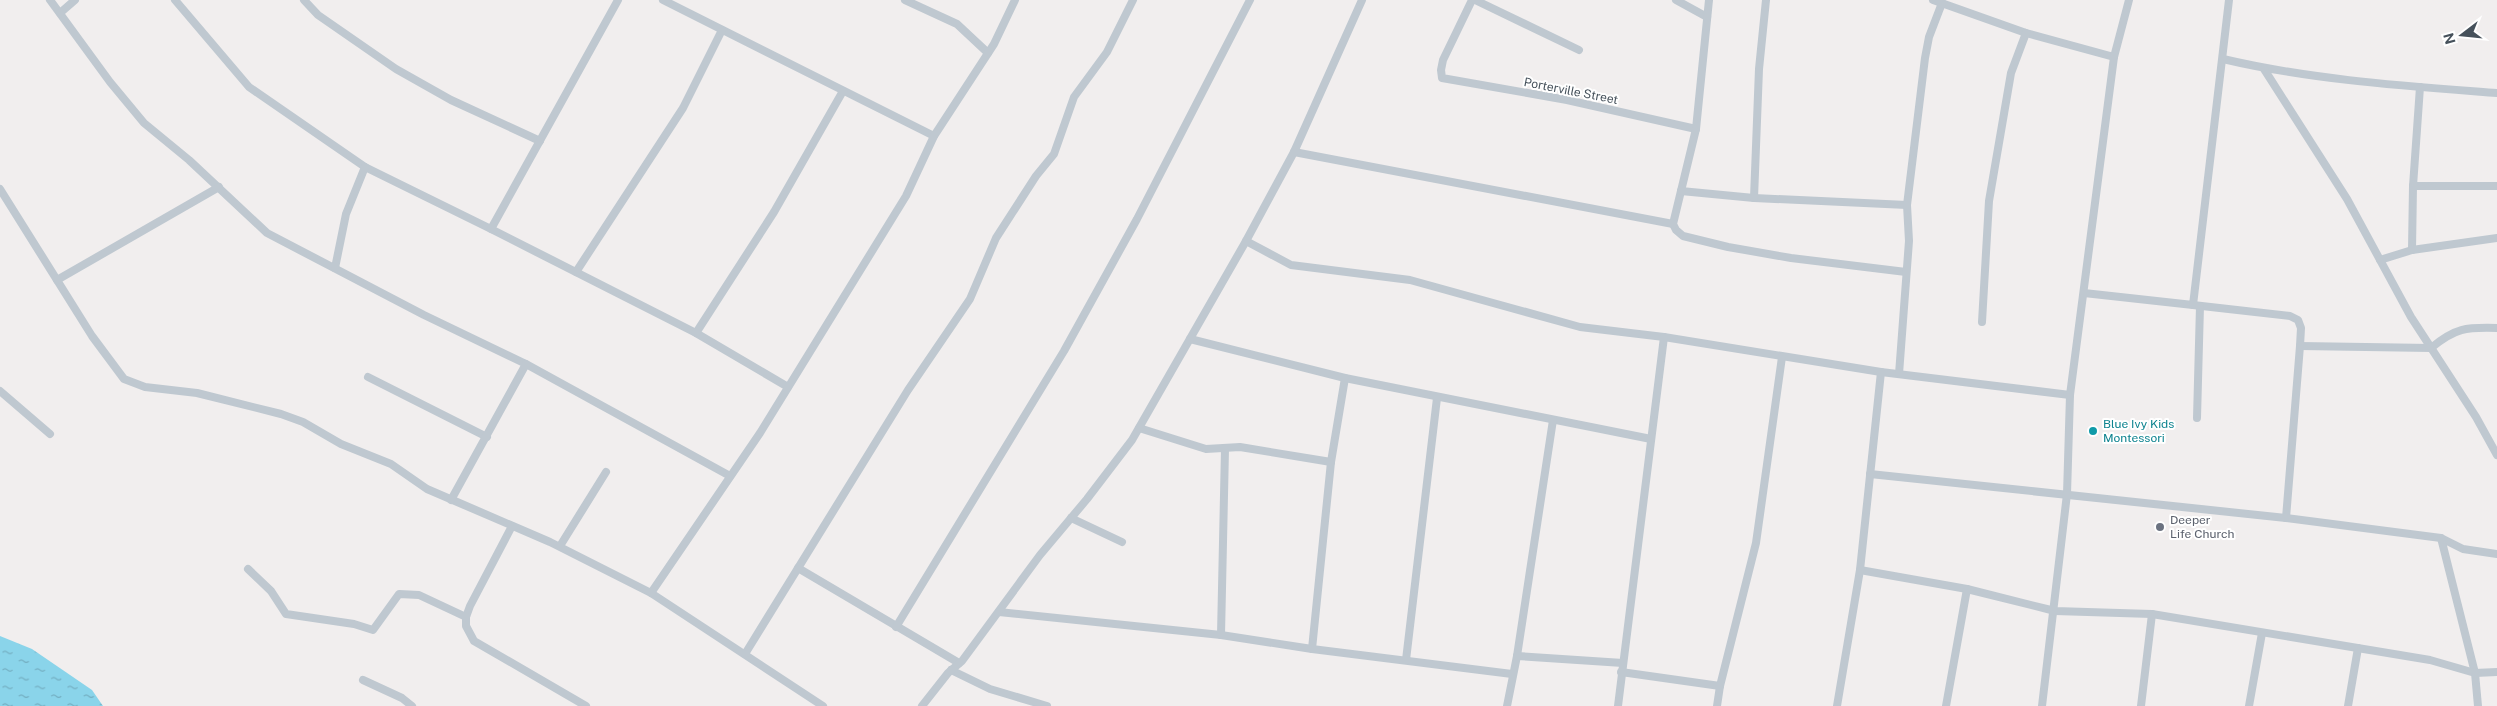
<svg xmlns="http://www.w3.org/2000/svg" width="2497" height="706" font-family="'Public Sans',sans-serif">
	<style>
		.water { fill: url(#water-ripples) }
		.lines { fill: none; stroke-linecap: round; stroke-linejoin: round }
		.street { stroke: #bfc8d0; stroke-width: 8 }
		.culture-dot { fill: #0f9aa8; stroke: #fff; stroke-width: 2 }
		.worship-dot { fill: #6b7280; stroke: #fff; stroke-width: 2 }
		.labels { text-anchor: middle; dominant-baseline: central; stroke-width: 4; stroke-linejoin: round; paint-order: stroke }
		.street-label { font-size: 12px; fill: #46515b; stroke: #fff }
		.culture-label { font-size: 12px; fill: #0d838f; stroke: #fff; text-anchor: start }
		.worship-label { font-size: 12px; fill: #5b616d; stroke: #fff; text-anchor: start }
	</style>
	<defs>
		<pattern id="water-ripples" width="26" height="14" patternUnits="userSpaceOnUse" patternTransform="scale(1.25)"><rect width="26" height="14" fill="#8ad4ea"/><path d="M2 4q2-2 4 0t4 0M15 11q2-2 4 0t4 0" fill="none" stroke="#73aec1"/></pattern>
	</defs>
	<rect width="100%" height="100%" fill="#f1eeee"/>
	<path class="water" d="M0,636L32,649L92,690L103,706H0Z"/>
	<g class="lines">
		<g class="street">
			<path d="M50,0L110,82L144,123L189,160L267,233L424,315L526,364L730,476"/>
			<path d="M175,0L249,87L365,167L491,229L696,333L788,387"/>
			<path d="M304,0L318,15L396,69L451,100L540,141"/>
			<path d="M663,0L934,136"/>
			<path d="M905,0L957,24L988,53"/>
			<path d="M1472,0L1443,60L1441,70L1442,78L1567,100L1696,129"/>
			<path d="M1475,0L1579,50"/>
			<path d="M1676,0L1707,17"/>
			<path d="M1709,0L1696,129L1673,224L1676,230L1683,236L1728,247L1791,258L1906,272"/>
			<path d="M1933,0L2026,33L2114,57"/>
			<path d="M60,13L75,0"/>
			<path d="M2223,59C2312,80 2406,86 2497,93"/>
			<path d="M2264,69L2347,199L2411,317L2476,417L2497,455"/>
			<path d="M1294,152L1673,224"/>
			<path d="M2413,186H2497"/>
			<path d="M0,189L92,336L124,379L145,387L197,393L281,414L303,422L341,444L391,464L427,489L550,542L651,593L823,706"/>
			<path d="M1681,191L1754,198L1907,205"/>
			<path d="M1754,198L1759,69L1766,0"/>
			<path d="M491,229L618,0"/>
			<path d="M1246,241L1291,265L1410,280L1580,327L1664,337L1881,372L2070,395"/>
			<path d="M2412,250L2413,186L2420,87"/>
			<path d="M2380,260L2412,250L2497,238"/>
			<path d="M335,268L346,214L365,167"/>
			<path d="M576,272L683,108L722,30"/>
			<path d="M57,280L219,187"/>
			<path d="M2084,293L2193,305L2229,0"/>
			<path d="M2193,305L2290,316L2298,320L2301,328L2300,346L2286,518"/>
			<path d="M1982,322L1989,201L2011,73L2026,33"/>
			<path d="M696,333L774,212L843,91"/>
			<path d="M1190,339L1345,378L1651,439"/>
			<path d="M2300,346L2431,348C2455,328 2466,327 2497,328"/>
			<path d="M1899,374L1909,241L1907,205L1925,58L1929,37L1942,3"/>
			<path d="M368,377L487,437"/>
			<path d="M1345,378L1331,462L1312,649L1512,674"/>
			<path d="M0,391L50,434"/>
			<path d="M2197,418L2200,306"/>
			<path d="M1139,428L1206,449L1240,447L1331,462"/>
			<path d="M1870,474L2286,518L2441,538L2463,549L2497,554"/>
			<path d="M451,500L526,364"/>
			<path d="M1071,518L1122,542"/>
			<path d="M512,526L470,606L466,617V626L474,641L586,706"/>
			<path d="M2441,538L2475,673L2478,706"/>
			<path d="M560,546L606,472"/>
			<path d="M798,568L959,663"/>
			<path d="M248,569L271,591L286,614L354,624L373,630L399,594L419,595L466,617"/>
			<path d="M1860,570L1967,589L2055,611L2152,614L2430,660L2475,673L2497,672"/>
			<path d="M651,593L760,433L906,196L934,136L994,44L1015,0"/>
			<path d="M999,612L1221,635L1312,649"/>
			<path d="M896,627L1064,351L1137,219L1250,0"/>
			<path d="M1221,635L1225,449"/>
			<path d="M745,654L908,390L970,299L996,238L1036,176L1054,154L1074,97L1107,52L1133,0"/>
			<path d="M1517,656L1623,663"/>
			<path d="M1406,660L1437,398"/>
			<path d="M951,670L990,689L1047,706"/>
			<path d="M1621,672L1720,686"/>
			<path d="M363,680L402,698L412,706"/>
			<path d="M922,706L948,673L962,661L1040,555L1087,499L1132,440L1246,241L1294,152L1362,0"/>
			<path d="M1507,706L1517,656L1553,420"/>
			<path d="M1618,706L1664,337"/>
			<path d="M1717,706L1720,686L1756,543L1782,357"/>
			<path d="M1837,706L1860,570L1881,372"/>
			<path d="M1946,706L1967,589"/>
			<path d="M2042,706L2067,494L2070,395L2114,57L2129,0"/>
			<path d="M2141,706L2152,614"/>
			<path d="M2249,706L2262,633"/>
			<path d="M2348,706L2358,648"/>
		</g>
	</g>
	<circle class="culture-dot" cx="2093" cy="431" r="5"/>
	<circle class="worship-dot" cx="2160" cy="527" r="5"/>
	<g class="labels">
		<g class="street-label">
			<text transform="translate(1571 91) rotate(11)">Porterville Street</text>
		</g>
		<g class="culture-label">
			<text x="2103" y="424">Blue Ivy Kids<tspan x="2103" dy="14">Montessori</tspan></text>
		</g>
		<g class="worship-label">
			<text x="2170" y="520">Deeper<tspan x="2170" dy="14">Life Church</tspan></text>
		</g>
	</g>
	<g transform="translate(2462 35) rotate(254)" stroke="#ffffff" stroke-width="4" paint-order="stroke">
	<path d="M0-4L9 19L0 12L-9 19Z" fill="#46515b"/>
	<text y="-8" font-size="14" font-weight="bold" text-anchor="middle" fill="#46515b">N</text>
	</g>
</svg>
